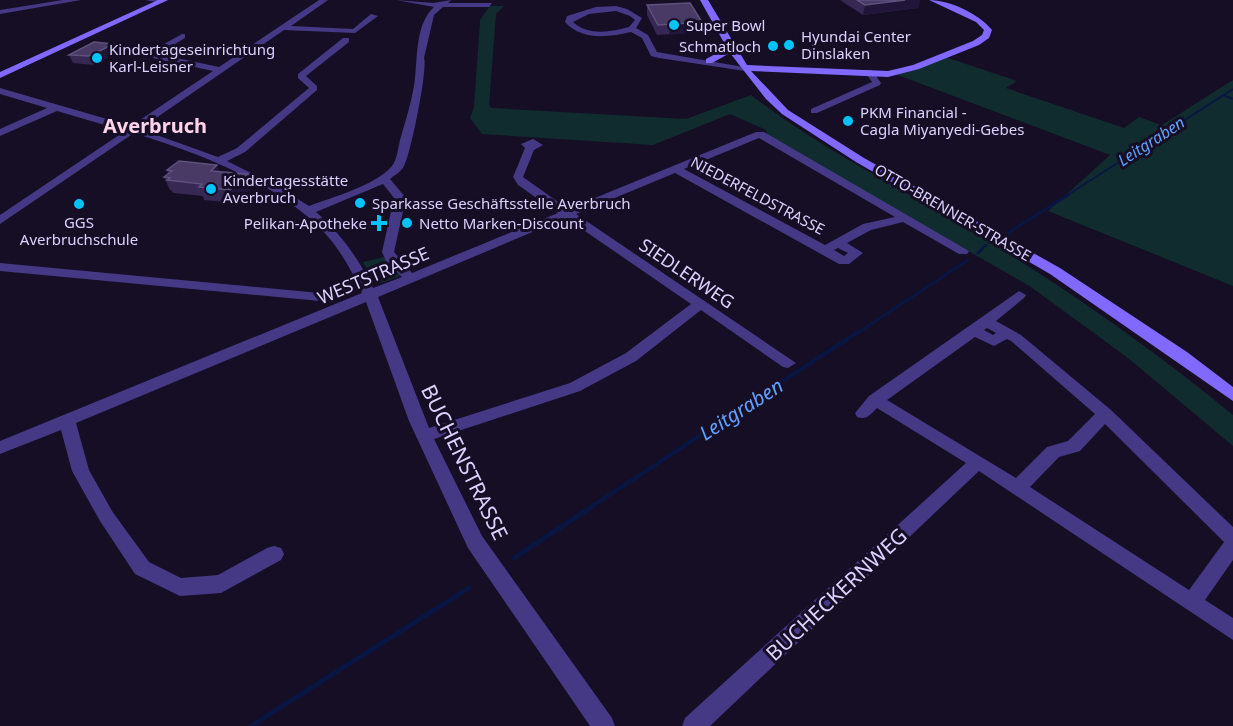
<svg xmlns="http://www.w3.org/2000/svg" width="1233" height="726" font-family="'Noto Sans',sans-serif">
	<style>
		.green { fill: #112c2f }
		.lines { fill: none; stroke-linecap: round; stroke-linejoin: round }
		.stream-far3 { stroke: #091643; stroke-width: 2 }
		.stream-far2 { stroke: #091643; stroke-width: 3 }
		.stream-far1 { stroke: #091643; stroke-width: 4 }
		.stream { stroke: #091643; stroke-width: 5 }
		.street { fill: #453885; fill-rule: evenodd }
		.secondary { fill: #8169ff; fill-rule: evenodd }
		.wall { fill: #362753 }
		.shaded-wall { fill: #211539 }
		.building { fill: #483965; stroke: #5f517e; stroke-width: 1.5 }
		.poi-dot { fill: #00c2fd; stroke: #150e25; stroke-width: 2 }
		.labels { text-anchor: middle; dominant-baseline: central; stroke-width: 6; stroke-linejoin: round; paint-order: stroke }
		.far-poi-label { font-size: 15px; fill: #ddd2ff; stroke: #150e25; text-anchor: start }
		.far-street-label { font-size: 15px; fill: #ddd2ff; stroke: #150e25 }
		.far-water-label { font-size: 16px; font-style: italic; fill: #60a0ff; stroke: #150e25 }
		.street-label { font-size: 18px; fill: #ddd2ff; stroke: #150e25 }
		.far-district-label { font-size: 20px; font-weight: bold; fill: #ffd4ea; stroke: #150e25 }
		.water-label { font-size: 20px; font-style: italic; fill: #60a0ff; stroke: #150e25 }
		.near-street-label { font-size: 21px; fill: #ddd2ff; stroke: #150e25 }
	</style>
	<rect width="100%" height="100%" fill="#150e25"/>
	<g class="green">
		<path d="M490,6H504L496,14L489,105L492,108L686,119L751,95C813,143 881,178 948,217C1048,276 1143,341 1233,415V446L1128,358L1031,287L767,135L766,130L730,114L653,145L482,134L470,118L474,107L480,20Z"/>
		<path d="M945,57L1017,81L1006,88L1124,128L1139,117L1162,125L1233,80V286L1048,211L1110,155L895,74Z"/>
		<path d="M384,257L402,275L385,282L375,283L363,262Z"/>
	</g>
	<g class="lines">
		<g class="stream-far3">
			<path d="M1223,95L1233,99"/>
			<path d="M1066,196L1233,89"/>
		</g>
		<g class="stream-far2">
			<path d="M1008,233L1068,195"/>
			<path d="M978,253L986,245"/>
			<path d="M856,334L968,260"/>
		</g>
		<path class="stream-far1" d="M591,507L858,332"/>
		<g class="stream">
			<path d="M514,558L593,506"/>
			<path d="M251,726L469,588"/>
		</g>
		<g class="street">
			<path d="M63,0H81L0,14V10Z"/>
			<path d="M145,0H164L165,1L161,3Z"/>
			<path d="M319,0H328L291,26L353,29L371,14L378,16L355,33L284,30L140,129L218,157L237,148L309,88L298,78V74L343,38H349V42L306,76L317,86V90L245,152L227,161L277,186L309,206C333,197 376,185 392,166C397,160 398,148 400,140C405,122 411,104 414,86C418,62 414,25 434,7L396,0L433,3L451,0L448,3H492L489,7H443L434,15L424,58C428,68 411,154 404,166C402,171 395,175 390,179L406,198L394,252L412,273L558,213L518,185L513,177L525,148L521,144L533,139L543,145L534,150L523,177L568,209L756,132H764L969,251L967,254H959L903,222L871,230L847,243L863,253L849,264H839L675,173L576,214L796,363L788,368L783,367L701,310L636,361L580,391L434,439L482,536L612,718L615,726H590L468,548L409,421L366,302L76,423L89,470L112,511L149,562L181,578L218,575L267,548L274,546L281,548L284,554L281,560L221,593L180,596L135,574L100,521L72,471L61,430L0,454V441L362,293C352,271 340,249 323,231C274,181 200,154 134,133L0,224V215L125,131L57,111L0,136V129L47,108L0,94V88L131,126L213,71L148,57V53L182,34H185V38L158,54L219,67ZM759,138L895,217L863,224L825,245L684,169ZM383,184L394,198L382,252L386,261L402,277L373,288C359,259 341,234 316,212ZM566,218L691,304L626,353L570,383L429,428L378,297ZM838,248L848,253L844,256L834,250Z"/>
			<path d="M616,6L627,9L642,18L636,28L648,35L657,52L749,68L745,71L659,58L651,56L642,38L631,32C609,37 582,41 565,22L567,16L596,7ZM616,11L630,16L635,20L629,27C611,32 588,36 573,22L589,14Z"/>
			<path d="M866,70H872L881,83L880,85L817,113H811V109L872,82L865,72Z"/>
			<path d="M0,263L330,294L337,298L330,302L0,271Z"/>
			<path d="M1019,291L1026,295L1024,298L996,321L1021,335L1111,410L1233,527V560L1205,600L1233,618V640L979,471L710,726H682L685,718L966,463L877,408C870,415 867,420 857,417L855,413L869,396ZM987,328L996,333L993,335L984,330ZM975,337L994,346L1007,339L1011,341L1095,414L1068,441L1047,447L1016,478L887,400ZM1105,424L1224,542L1189,590L1030,487L1059,457L1080,451Z"/>
		</g>
		<g class="secondary">
			<path d="M158,0H168L0,78V72Z"/>
			<path d="M700,0H708L747,65L888,71L913,65L973,41L982,35L984,30L976,22L929,0C950,0 979,14 992,30L989,38L979,45L919,69L888,77L751,71L788,110L864,158L1060,268L1187,352L1233,387V401L1050,274L856,162L782,114L766,99L730,53L712,63H706V59L727,48Z"/>
		</g>
	</g>
	<g class="wall">
		<path d="M840,0H920L918,8L863,15Z"/>
		<path d="M647,5L701,32L657,35L647,15Z"/>
		<path d="M118,52L93,65L73,63L69,55Z"/>
		<path d="M167,170L220,172L252,187L235,203L204,200L203,196L173,193L171,190H170L164,177L168,174Z"/>
	</g>
	<g class="shaded-wall">
		<path d="M905,0H920L918,8L863,15L865,5Z"/>
		<path d="M702,22L701,32L669,35L670,25Z"/>
		<path d="M114,44L118,52L93,65L89,56Z"/>
		<path d="M217,165L222,177L211,171Z"/>
		<path d="M248,174L252,187L235,203L230,190Z"/>
	</g>
	<g class="building">
		<path d="M857,0H905L865,5Z"/>
		<path d="M690,3L702,22L658,25L647,5Z"/>
		<path d="M94,42L114,44L89,56L69,55Z"/>
		<path d="M179,161L217,165L211,171L248,174L230,190L199,187L202,184L167,180L170,178L164,177L172,171L167,170Z"/>
	</g>
	<g class="poi-dot">
		<circle cx="674" cy="25" r="6"/>
		<circle cx="789" cy="45" r="6"/>
		<circle cx="773" cy="46" r="6"/>
		<circle cx="97" cy="58" r="6"/>
		<circle cx="848" cy="121" r="6"/>
		<circle cx="211" cy="189" r="6"/>
		<circle cx="360" cy="203" r="6"/>
		<circle cx="79" cy="204" r="6"/>
		<path d="M376 214h6v6h6v6h-6v6h-6v-6h-6v-6h6z"/>
		<circle cx="407" cy="223" r="6"/>
	</g>
	<g class="labels">
		<g class="far-poi-label">
			<text x="686" y="25">Super Bowl</text>
			<text x="801" y="36">Hyundai Center<tspan x="801" dy="17">Dinslaken</tspan></text>
			<text x="761" y="46" text-anchor="end">Schmatloch</text>
			<text x="109" y="49">Kindertageseinrichtung<tspan x="109" dy="17">Karl-Leisner</tspan></text>
			<text x="860" y="112">PKM Financial -<tspan x="860" dy="17">Cagla Miyanyedi-Gebes</tspan></text>
			<text x="223" y="180">Kindertagesstätte<tspan x="223" dy="17">Averbruch</tspan></text>
			<text x="372" y="203">Sparkasse Geschäftsstelle Averbruch</text>
			<text x="79" y="222" text-anchor="middle">GGS<tspan x="79" dy="17">Averbruchschule</tspan></text>
			<text x="367" y="223" text-anchor="end">Pelikan-Apotheke</text>
			<text x="419" y="223">Netto Marken-Discount</text>
		</g>
		<g class="far-street-label">
			<text transform="translate(758 195) rotate(28)">NIEDERFELDSTRASSE</text>
			<text transform="translate(953 212) rotate(30)">OTTO-BRENNER-STRASSE</text>
		</g>
		<g class="far-water-label">
			<text transform="translate(1151 141) rotate(-33)">Leitgraben</text>
		</g>
		<g class="street-label">
			<text transform="translate(687 273) rotate(34)">SIEDLERWEG</text>
			<text transform="translate(373 275) rotate(-23)">WESTSTRASSE</text>
		</g>
		<g class="far-district-label">
			<text x="155" y="125">Averbruch</text>
		</g>
		<g class="water-label">
			<text transform="translate(741 409) rotate(-33)">Leitgraben</text>
		</g>
		<g class="near-street-label">
			<text transform="translate(465 462) rotate(64)">BUCHENSTRASSE</text>
			<text transform="translate(836 594) rotate(-43)">BUCHECKERNWEG</text>
		</g>
	</g>
</svg>
